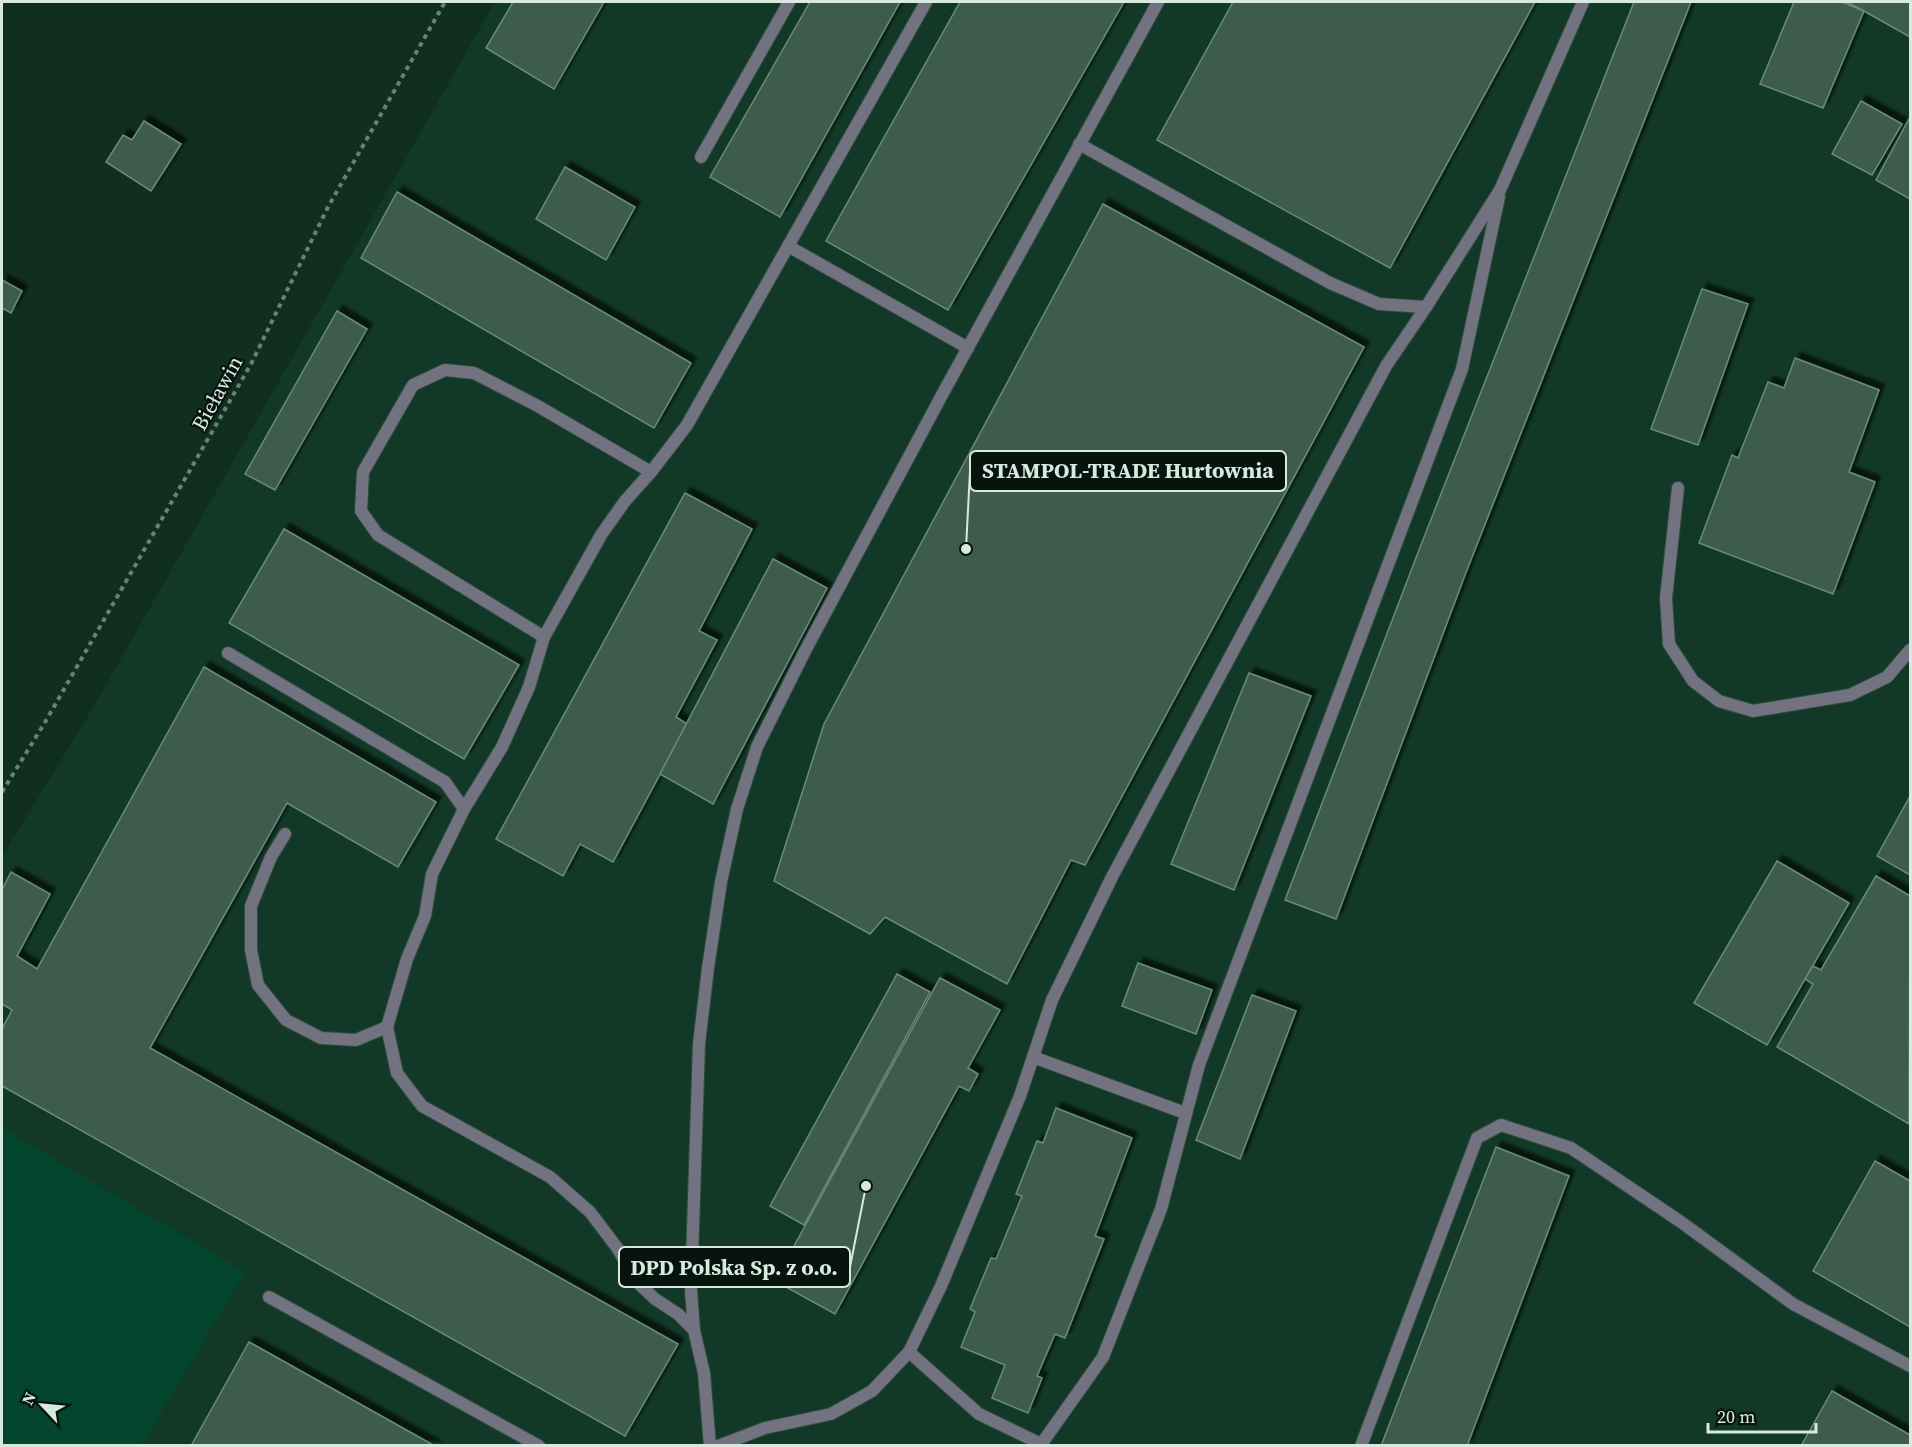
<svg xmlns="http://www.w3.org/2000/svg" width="1912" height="1447" font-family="'Source Serif 4',serif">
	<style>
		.built { fill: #123928 }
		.green { fill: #03452d }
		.building { fill: #3c5b4c; stroke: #6a8b7a; stroke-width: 1.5; filter: url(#shadow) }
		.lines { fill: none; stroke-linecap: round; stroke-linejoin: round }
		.lane-casing { stroke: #304d40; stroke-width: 14 }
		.path { stroke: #6a8276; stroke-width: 4; stroke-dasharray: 4.5 4.5; stroke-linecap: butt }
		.lane { stroke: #737280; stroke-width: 12 }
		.labels { text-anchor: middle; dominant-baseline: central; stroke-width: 4.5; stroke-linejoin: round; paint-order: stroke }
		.street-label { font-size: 21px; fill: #d8e9e0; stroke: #07140e }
		.leader { fill: none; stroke: #d8e9e0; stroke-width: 2 }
		.callout-dot { fill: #d8e9e0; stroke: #07140e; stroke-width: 2 }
		.callout { fill: #07140e; stroke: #d8e9e0; stroke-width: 2 }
		.callout-label { font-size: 22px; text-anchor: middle; font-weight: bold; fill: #d8e9e0 }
	</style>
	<defs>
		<filter id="shadow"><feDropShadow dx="5.5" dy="-5.5" stdDeviation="1.5" flood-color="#0009"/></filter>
	</defs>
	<rect width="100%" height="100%" fill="#102f21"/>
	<path class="built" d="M495,2H1910V1445H2V857L94,706Z"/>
	<path class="green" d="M2,1128L245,1272L142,1445H2Z"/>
	<g class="building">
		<path d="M513,2H604L554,89L486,48Z"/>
		<path d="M810,2H900L780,217L710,177Z"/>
		<path d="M960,2H1124L948,310L826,241Z"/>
		<path d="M1233,2H1535L1390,268L1157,140Z"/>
		<path d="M1634,2H1691L1465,575L1336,919L1285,900L1419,550Z"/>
		<path d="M1794,2H1842L1864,11L1823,108L1760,84Z"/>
		<path d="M1847,2H1910V37L1864,11Z"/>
		<path d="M1861,101L1902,124L1872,175L1832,154Z"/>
		<path d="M1910,117V199L1876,180Z"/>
		<path d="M144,121L181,144L151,191L106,162L123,135L132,140Z"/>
		<path d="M565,167L635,207L606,260L536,219Z"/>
		<path d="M397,192L691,363L654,428L361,258Z"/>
		<path d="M1103,204L1364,347L1085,865L1071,860L1007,984L885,917L870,934L774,881L824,724Z"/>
		<path d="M2,280L22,291L11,313L2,308Z"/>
		<path d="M1702,289L1748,304L1698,445L1651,429Z"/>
		<path d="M337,311L367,329L275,490L245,474Z"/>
		<path d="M1795,358L1879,390L1849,472L1875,482L1833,594L1699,543L1732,455L1738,458L1768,382L1784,388Z"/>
		<path d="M685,493L752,529L699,631L717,640L676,717L687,724L613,862L580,844L563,876L496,839Z"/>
		<path d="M284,529L519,665L464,759L229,623Z"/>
		<path d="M773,559L827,588L713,804L660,774Z"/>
		<path d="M204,667L436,802L398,867L287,803L150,1048L678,1344L625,1436L2,1086V1029L12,1010L2,1004V890L11,872L50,894L17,956L37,969Z"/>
		<path d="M1249,673L1311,696L1234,890L1171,864Z"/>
		<path d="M1909,798L1910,799V875L1877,856Z"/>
		<path d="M1777,861L1849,903L1767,1045L1694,1003Z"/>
		<path d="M1876,876L1910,896L1909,1124L1777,1047L1813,984L1805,979L1813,966L1821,970Z"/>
		<path d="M1138,963L1212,990L1196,1034L1122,1006Z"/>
		<path d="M897,974L930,992L804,1225L770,1206Z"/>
		<path d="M940,978L1000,1010L968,1068L978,1074L969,1091L959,1086L835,1314L775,1281Z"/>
		<path d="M1252,995L1296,1011L1240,1159L1196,1140Z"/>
		<path d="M1056,1108L1132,1138L1095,1236L1104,1239L1065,1338L1055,1334L1037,1376L1042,1378L1028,1413L992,1398L1005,1365L961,1347L975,1312L970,1309L991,1258L996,1259L1022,1196L1016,1194L1037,1141L1043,1143Z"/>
		<path d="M1496,1147L1569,1176L1467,1446H1381Z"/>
		<path d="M1875,1161L1910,1181V1327L1813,1271Z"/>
		<path d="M249,1342L435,1446H191Z"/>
		<path d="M1832,1391L1910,1435V1446H1801Z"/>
	</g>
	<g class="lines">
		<defs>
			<g id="lane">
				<path d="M1079,144L1330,283L1379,304L1426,307"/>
				<path d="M701,157L789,2"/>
				<path d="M788,246L968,348"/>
				<path d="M1678,488L1666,598L1669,644L1693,681L1719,701L1753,711L1850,695L1887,677L1910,650"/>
				<path d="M544,637L378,535L361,511L363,472L413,385L445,370L474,373L536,405L651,472"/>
				<path d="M228,653L445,782L464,809"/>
				<path d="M285,834L271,857L251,906V950L258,985L286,1020L321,1038L356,1040L387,1027"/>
				<path d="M1033,1057L1185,1113"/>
				<path d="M269,1297L539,1446"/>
				<path d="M694,1330L691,1291L699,1044L708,968L721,882L737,809L757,747L805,651L943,393L1158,2"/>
				<path d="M909,1352L979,1414L1041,1444"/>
				<path d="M710,1446L704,1373L694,1330L678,1314L655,1299L637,1282L618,1249L590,1212L550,1177L422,1106L397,1073L387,1027L407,959L425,916L432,874L464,809L502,747L529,687L544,637L601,535L625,501L651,472L687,425L926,2"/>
				<path d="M718,1446L765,1428L831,1414L872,1391L909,1352L941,1286L1020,1096L1052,1000L1113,875L1386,366L1426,307L1500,190L1583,2"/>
				<path d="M1040,1446L1103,1357L1161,1209L1199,1065L1462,369L1499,197"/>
				<path d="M1361,1446L1477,1138L1501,1125L1571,1148L1681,1222L1793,1304L1910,1366"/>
			</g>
		</defs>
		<use href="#lane" class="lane-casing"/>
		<path class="path" d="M2,792L44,724L251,364L328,207L445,2"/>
		<use href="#lane" class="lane"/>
	</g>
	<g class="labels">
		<g class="street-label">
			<text transform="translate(217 393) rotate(-61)">Bieławin</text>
		</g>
	</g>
	<path class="leader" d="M966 549L970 471M866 1186L850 1267"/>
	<g class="callout-dot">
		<circle cx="966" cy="549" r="6"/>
		<circle cx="866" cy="1186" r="6"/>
	</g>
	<g class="callout">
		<rect x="970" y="451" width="316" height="40" rx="6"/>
		<rect x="619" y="1247" width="231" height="40" rx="6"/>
	</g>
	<g class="callout-label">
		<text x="1128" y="478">STAMPOL-TRADE Hurtownia</text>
		<text x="734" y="1275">DPD Polska Sp. z o.o.</text>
	</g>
	<rect width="1912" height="1447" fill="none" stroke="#d8e9e0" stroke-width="6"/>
	<g transform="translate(42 1405) rotate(296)" stroke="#07140e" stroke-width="4.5" paint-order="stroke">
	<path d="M0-4.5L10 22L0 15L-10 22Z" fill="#d8e9e0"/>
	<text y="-9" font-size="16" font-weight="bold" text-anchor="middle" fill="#d8e9e0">N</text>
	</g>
	<path d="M1708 1423v9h108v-9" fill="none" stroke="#d8e9e0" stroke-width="3"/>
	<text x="1717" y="1423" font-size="18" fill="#d8e9e0" stroke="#07140e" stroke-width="4.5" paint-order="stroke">20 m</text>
</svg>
